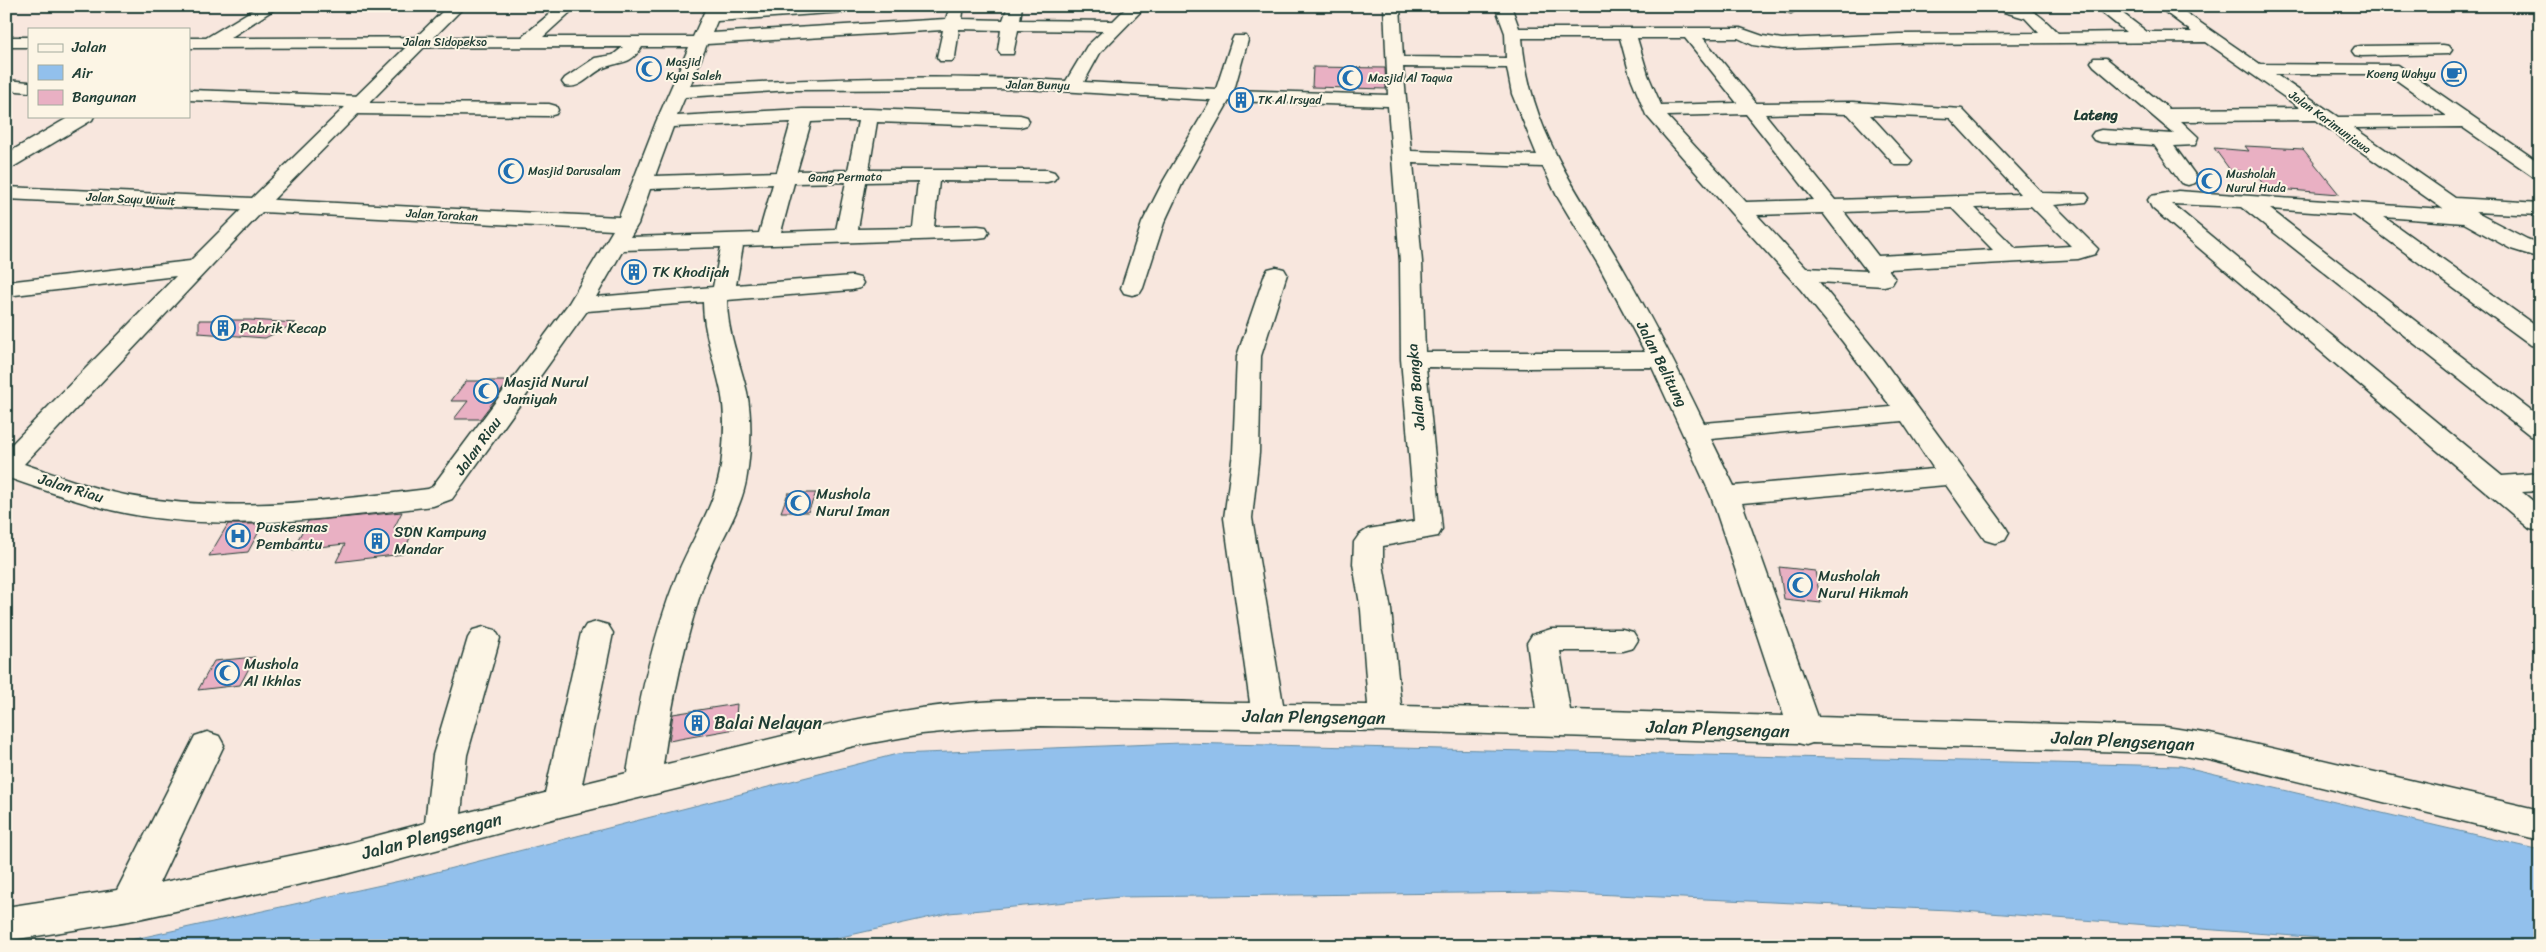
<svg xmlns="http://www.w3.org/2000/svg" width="2546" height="952" font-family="Sriracha,sans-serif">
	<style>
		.water { fill: #92c0ec; stroke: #648ca2 }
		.building { fill: #e9b0c3; stroke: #1f3d34 }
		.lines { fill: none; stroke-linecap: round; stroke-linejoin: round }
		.minor-casing { stroke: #1f3d34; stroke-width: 3 }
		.major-casing { stroke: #1f3d34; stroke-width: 3 }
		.minor { fill: #fcf5e5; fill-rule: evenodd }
		.major { fill: #fcf5e5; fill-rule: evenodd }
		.labels { text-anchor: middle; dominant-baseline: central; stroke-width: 4; stroke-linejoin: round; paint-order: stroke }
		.far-street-label { font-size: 12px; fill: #1f3d34; stroke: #fcf5e5 }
		.far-poi-label { font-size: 12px; fill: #1f3d34; stroke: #fcf5e5; text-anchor: start }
		.far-quarter-label { font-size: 15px; font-weight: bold; fill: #1f3d34; stroke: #fcf5e5 }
		.poi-label { font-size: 15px; fill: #1f3d34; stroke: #fcf5e5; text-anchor: start }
		.street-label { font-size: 15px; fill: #1f3d34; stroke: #fcf5e5 }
		.near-street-label { font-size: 18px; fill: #1f3d34; stroke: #fcf5e5 }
		.near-poi-label { font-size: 18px; fill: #1f3d34; stroke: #fcf5e5; text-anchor: start }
	</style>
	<rect width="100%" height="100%" fill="#f8e7de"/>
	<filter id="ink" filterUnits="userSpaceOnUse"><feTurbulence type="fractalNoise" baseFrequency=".02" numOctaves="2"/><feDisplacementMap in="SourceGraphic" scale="10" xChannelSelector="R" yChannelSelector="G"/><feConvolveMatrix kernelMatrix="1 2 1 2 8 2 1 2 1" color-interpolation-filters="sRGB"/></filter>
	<g filter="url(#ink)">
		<path class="water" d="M1181,743L2181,766L2540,850V946H2375L2347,940L1950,910L1549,892L1121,897L949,913L801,946H103L413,878L897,754Z"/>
		<g class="building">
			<path d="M1313,67L1385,68L1386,89L1312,87Z"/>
			<path d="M2245,146L2303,149L2339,194L2266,188L2255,173L2230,170L2214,148L2249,151Z"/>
			<path d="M199,320H250L296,323L265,338L199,333Z"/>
			<path d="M466,381H509L480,419H454L468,401H451Z"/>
			<path d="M788,493H816L808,512H781Z"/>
			<path d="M402,512L394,528L415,526L403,554L336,562L345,544L292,550L308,521Z"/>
			<path d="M228,524H263L248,552L209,556Z"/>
			<path d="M1779,567L1815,571L1821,603L1784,599Z"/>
			<path d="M255,657L240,685L198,690L214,661Z"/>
			<path d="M737,704L735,729L669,741L673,714Z"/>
		</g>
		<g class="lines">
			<defs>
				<g id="minor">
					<path d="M259,6H279L230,38L522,37L559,6H577L543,37H693L707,6H723L721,10L783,6L852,7L844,12L717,21L712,33L946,19L950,6H964L962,19L1003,20L1008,6H1022L1020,20L1113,21L1128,6H1146L1100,53L1084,82L1216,89L1232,40L1234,36H1246L1248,40L1234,90L1388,95L1384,6H1400L1403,57L1506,58L1505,33L1495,6H1511L1519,28H1740L1763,36L1782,39L1899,34L2039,33L2025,18L2004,12L2003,6C2032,6 2038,13 2058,33L2126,32L2094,6H2113L2147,32H2192L2157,6H2176L2260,64L2398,65L2540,163V178L2533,176L2462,127L2354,128L2455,198L2540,203V215L2475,212L2527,239L2540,244V258L2511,249L2464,223L2384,217L2540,329V347L2531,345L2354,215L2270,209L2540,417V438L2531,436L2242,207L2172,204L2502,476L2540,473V491L2522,492L2540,507V531L2530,529L2485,491L2152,208L2148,200L2151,196L2178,191L2443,209L2316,120L2181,121L2198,137L2195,145L2174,146L2198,179L2195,183L2188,185L2181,183L2154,145L2101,142L2094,140L2091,136L2094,132L2101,130L2174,134L2094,66L2091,62L2094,58H2106L2169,109L2300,108L2206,42L1899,44L1782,49L1753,45L1738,38H1703L1756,103L1853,102L1962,109L2042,193L2086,194L2089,198L2086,202L2054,205L2098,249L2095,254L2078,259L1888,269L1895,279L1892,284L1884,286L1819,282L1882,359L2005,526L2009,533L2005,540L1995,543L1985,540L1946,485L1742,503L1818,717L2166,727L2210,734L2540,810V840L2210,760L2166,753L1812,743L1806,745L1798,743L1386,731L1041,726L983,728L922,734L854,746L560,817L338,876L129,921L6,941V907L117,890L195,736L207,732L219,736L224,745L159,883L338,846L425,823L433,755L468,638L473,630L484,627L495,630L500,638L467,755L461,814L545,793L581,633L586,625L597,622L608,625L613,633L582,784L627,773C638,706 652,638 677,575C692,538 715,507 721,466C724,442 726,416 721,391C715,362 703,332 703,302L587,311L452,499L433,506C336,518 238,531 141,516C95,509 50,492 6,477V450L176,276L6,296V282L190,261L250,201L257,199L619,217L656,122L689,47H642C630,65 622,61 606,67C591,72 582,90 565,86L562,82L565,78L595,58L613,55L623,47L189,48V38H206ZM959,29L1001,30L998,50L1001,54H1013L1018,30L1103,31L1087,46L1066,81C941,74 815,78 690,86L707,44L943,30L937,57L940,61H952L955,57ZM1522,38H1620L1630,75L1646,115L1731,213L1801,290L1843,342L1891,407L1704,423C1678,369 1651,317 1621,265C1577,190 1529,129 1522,38ZM1637,38H1685L1737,103L1661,105L1648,75ZM1403,67L1507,68L1512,94L1537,155L1411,151ZM2275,74H2388L2447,116L2338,117ZM1026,89L1211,100L1164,180L1142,223L1121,288L1124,293L1132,295L1140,293L1143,288L1164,223L1184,180L1229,101L1388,106L1400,262L1401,359L1415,521L1368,529L1359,535L1354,542L1353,564L1361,610L1368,705L1283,704L1252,518L1259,453L1261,356L1287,274L1284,269L1276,267L1268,269L1265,274L1237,356L1233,453L1224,518L1250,703C1141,702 1029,693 921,708C834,721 749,745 663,765C672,701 685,637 706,577C718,542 742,512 747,475C751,448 752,419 747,392C740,362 727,332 727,300L852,290L860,288L863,283L860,278L852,276L736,285L743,246L978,238L986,237L989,232L986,227L978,226L934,227L939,181L1047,182L1054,180L1057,176L1054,172L1047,170H869L877,122L1020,127L1027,125L1029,121L1027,117L1020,115L869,109H803L677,116L685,97L791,90ZM1814,113L1848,114L1895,165H1909L1912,161L1870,115L1950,118L2020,194L1835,200L1765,114ZM1746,114L1814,200L1746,202L1667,116ZM835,121H858L848,170L797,171L811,122ZM791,122L777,172L655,176L673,127ZM1413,163L1543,167L1557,196L1598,264L1645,352H1425L1422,262ZM918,181L913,228L858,229L866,182ZM846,182L836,230L781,232L794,183ZM773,184L759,233L630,237L638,224L650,189ZM2031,206L2071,246L2016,249L1975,208ZM1952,208L1993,250L1878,256L1844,212ZM262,212L613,230L569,303L432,487L428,489C328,501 225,514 125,495C90,488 57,475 24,464ZM1823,213L1867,271L1806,268L1757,215ZM721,247L713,287L596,297L623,250ZM1426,367L1527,368L1652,367L1711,496L1784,716L1570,710L1560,651H1622L1633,648L1638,640L1633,632L1622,629H1551L1532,635L1527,643L1536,709L1401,706L1391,610L1383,564V546L1438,536L1442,529ZM1902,421L1934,469L1734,486L1711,439Z"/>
					<path d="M1782,6H1798L1799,8L1791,13L1785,11Z"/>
					<rect x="6" y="37" width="23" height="10"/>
					<path d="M2443,45L2449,46L2452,50L2449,54L2361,56L2355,55L2352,51L2355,47L2361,46Z"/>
					<path d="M6,80L29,82V92L6,90Z"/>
					<path d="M189,90L361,96L368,98L370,103L549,104L556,106L558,110L556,114L549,116L354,114L347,112L345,107L189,100Z"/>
					<path d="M71,116H94L92,120L13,167L6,169V154Z"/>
				</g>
				<path id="major" d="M448,6H465L264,209L257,211L6,199V187L252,198Z"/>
			</defs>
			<use href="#minor" class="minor-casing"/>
			<use href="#major" class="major-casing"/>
			<use href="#minor" class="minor"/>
			<use href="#major" class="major"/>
		</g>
	</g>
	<defs>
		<symbol id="mosque-ring" viewBox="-11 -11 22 22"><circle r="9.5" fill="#fcf5e5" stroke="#1f6fb2" stroke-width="1.5"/><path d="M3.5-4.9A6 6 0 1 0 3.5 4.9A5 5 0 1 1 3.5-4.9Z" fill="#1f6fb2"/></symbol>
		<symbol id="cafe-ring" viewBox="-11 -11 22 22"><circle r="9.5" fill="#fcf5e5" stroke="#1f6fb2" stroke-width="1.5"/><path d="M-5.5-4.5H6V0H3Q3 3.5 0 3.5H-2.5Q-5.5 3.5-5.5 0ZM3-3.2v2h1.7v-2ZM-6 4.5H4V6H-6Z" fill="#1f6fb2"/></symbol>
		<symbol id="building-ring" viewBox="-11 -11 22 22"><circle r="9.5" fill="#fcf5e5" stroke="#1f6fb2" stroke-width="1.5"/><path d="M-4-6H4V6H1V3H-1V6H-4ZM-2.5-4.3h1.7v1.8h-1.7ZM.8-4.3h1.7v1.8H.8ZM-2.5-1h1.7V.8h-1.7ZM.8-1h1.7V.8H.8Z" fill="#1f6fb2"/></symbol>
		<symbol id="hospital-ring" viewBox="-11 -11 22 22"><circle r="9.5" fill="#fcf5e5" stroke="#1f6fb2" stroke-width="1.5"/><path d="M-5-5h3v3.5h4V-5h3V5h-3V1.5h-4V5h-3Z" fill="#1f6fb2"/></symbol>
	</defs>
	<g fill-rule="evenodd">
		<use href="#mosque-ring" x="635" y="55" width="28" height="28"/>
		<use href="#cafe-ring" x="2440" y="60" width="28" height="28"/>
		<use href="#mosque-ring" x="1336" y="64" width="28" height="28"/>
		<use href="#building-ring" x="1227" y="86" width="28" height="28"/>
		<use href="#mosque-ring" x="497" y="157" width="28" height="28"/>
		<use href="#mosque-ring" x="2195" y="167" width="28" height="28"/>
		<use href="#building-ring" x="620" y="258" width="28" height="28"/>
		<use href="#building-ring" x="209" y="314" width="28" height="28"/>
		<use href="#mosque-ring" x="472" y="377" width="28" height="28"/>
		<use href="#mosque-ring" x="784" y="489" width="28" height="28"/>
		<use href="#hospital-ring" x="224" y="522" width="28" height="28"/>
		<use href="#building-ring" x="363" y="527" width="28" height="28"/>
		<use href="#mosque-ring" x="1786" y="571" width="28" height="28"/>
		<use href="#mosque-ring" x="213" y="659" width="28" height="28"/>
		<use href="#building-ring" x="683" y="709" width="28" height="28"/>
	</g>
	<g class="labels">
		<g class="far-street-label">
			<text x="445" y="42">Jalan Sidopekso</text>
			<text transform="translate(1038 85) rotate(1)">Jalan Bunyu</text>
			<text transform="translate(2330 122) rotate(36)">Jalan Karimunjawa</text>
			<text transform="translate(845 177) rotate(-1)">Gang Permata</text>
			<text transform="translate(131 199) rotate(3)">Jalan Sayu Wiwit</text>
			<text transform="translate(442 215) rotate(3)">Jalan Tarakan</text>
		</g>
		<g class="far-poi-label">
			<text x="666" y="62">Masjid<tspan x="666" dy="14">Kyai Saleh</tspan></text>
			<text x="2436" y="74" text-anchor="end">Koeng Wahyu</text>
			<text x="1368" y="78">Masjid Al Taqwa</text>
			<text x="1258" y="100">TK Al Irsyad</text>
			<text x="528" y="171">Masjid Darusalam</text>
			<text x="2226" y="174">Musholah<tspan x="2226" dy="14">Nurul Huda</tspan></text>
		</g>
		<g class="far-quarter-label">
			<text x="2096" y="115">Lateng</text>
		</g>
		<g class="poi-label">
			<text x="652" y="272">TK Khodijah</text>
			<text x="240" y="328">Pabrik Kecap</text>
			<text x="504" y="382">Masjid Nurul<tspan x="504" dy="17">Jamiyah</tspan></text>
			<text x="816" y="494">Mushola<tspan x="816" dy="17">Nurul Iman</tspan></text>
			<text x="256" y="527">Puskesmas<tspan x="256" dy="17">Pembantu</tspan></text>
			<text x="394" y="532">SDN Kampung<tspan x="394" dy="17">Mandar</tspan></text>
			<text x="1818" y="576">Musholah<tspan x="1818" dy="17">Nurul Hikmah</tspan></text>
			<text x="244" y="664">Mushola<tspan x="244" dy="17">Al Ikhlas</tspan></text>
		</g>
		<g class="street-label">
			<text transform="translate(1662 364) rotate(63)">Jalan Belitung</text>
			<text transform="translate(1416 387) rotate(-95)">Jalan Bangka</text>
			<text transform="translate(478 446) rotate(-54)">Jalan Riau</text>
			<text transform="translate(71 488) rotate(17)">Jalan Riau</text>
		</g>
		<g class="near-street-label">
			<text transform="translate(1314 717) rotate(1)">Jalan Plengsengan</text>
			<text transform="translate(1718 729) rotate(2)">Jalan Plengsengan</text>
			<text transform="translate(2123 741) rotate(3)">Jalan Plengsengan</text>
			<text transform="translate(432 836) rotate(-14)">Jalan Plengsengan</text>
		</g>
		<g class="near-poi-label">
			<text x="714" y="723">Balai Nelayan</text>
		</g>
	</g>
	<rect width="2546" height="952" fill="none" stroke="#fcf5e5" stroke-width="25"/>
	<rect x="12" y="12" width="2521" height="927" fill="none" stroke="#1f3d34" stroke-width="2" filter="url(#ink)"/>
	<rect x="28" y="28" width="162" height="90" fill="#fcf5e5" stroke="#a4ab9e"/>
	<rect x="38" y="44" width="25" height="8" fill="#fcf5e5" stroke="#a4ab9e"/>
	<text x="72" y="52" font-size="15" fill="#1f3d34">Jalan</text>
	<rect x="38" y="65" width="25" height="15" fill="#92c0ec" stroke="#a4ab9e"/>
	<text x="72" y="78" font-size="15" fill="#1f3d34">Air</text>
	<rect x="38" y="90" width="25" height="15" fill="#e9b0c3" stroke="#a4ab9e"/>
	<text x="72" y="102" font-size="15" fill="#1f3d34">Bangunan</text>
</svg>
